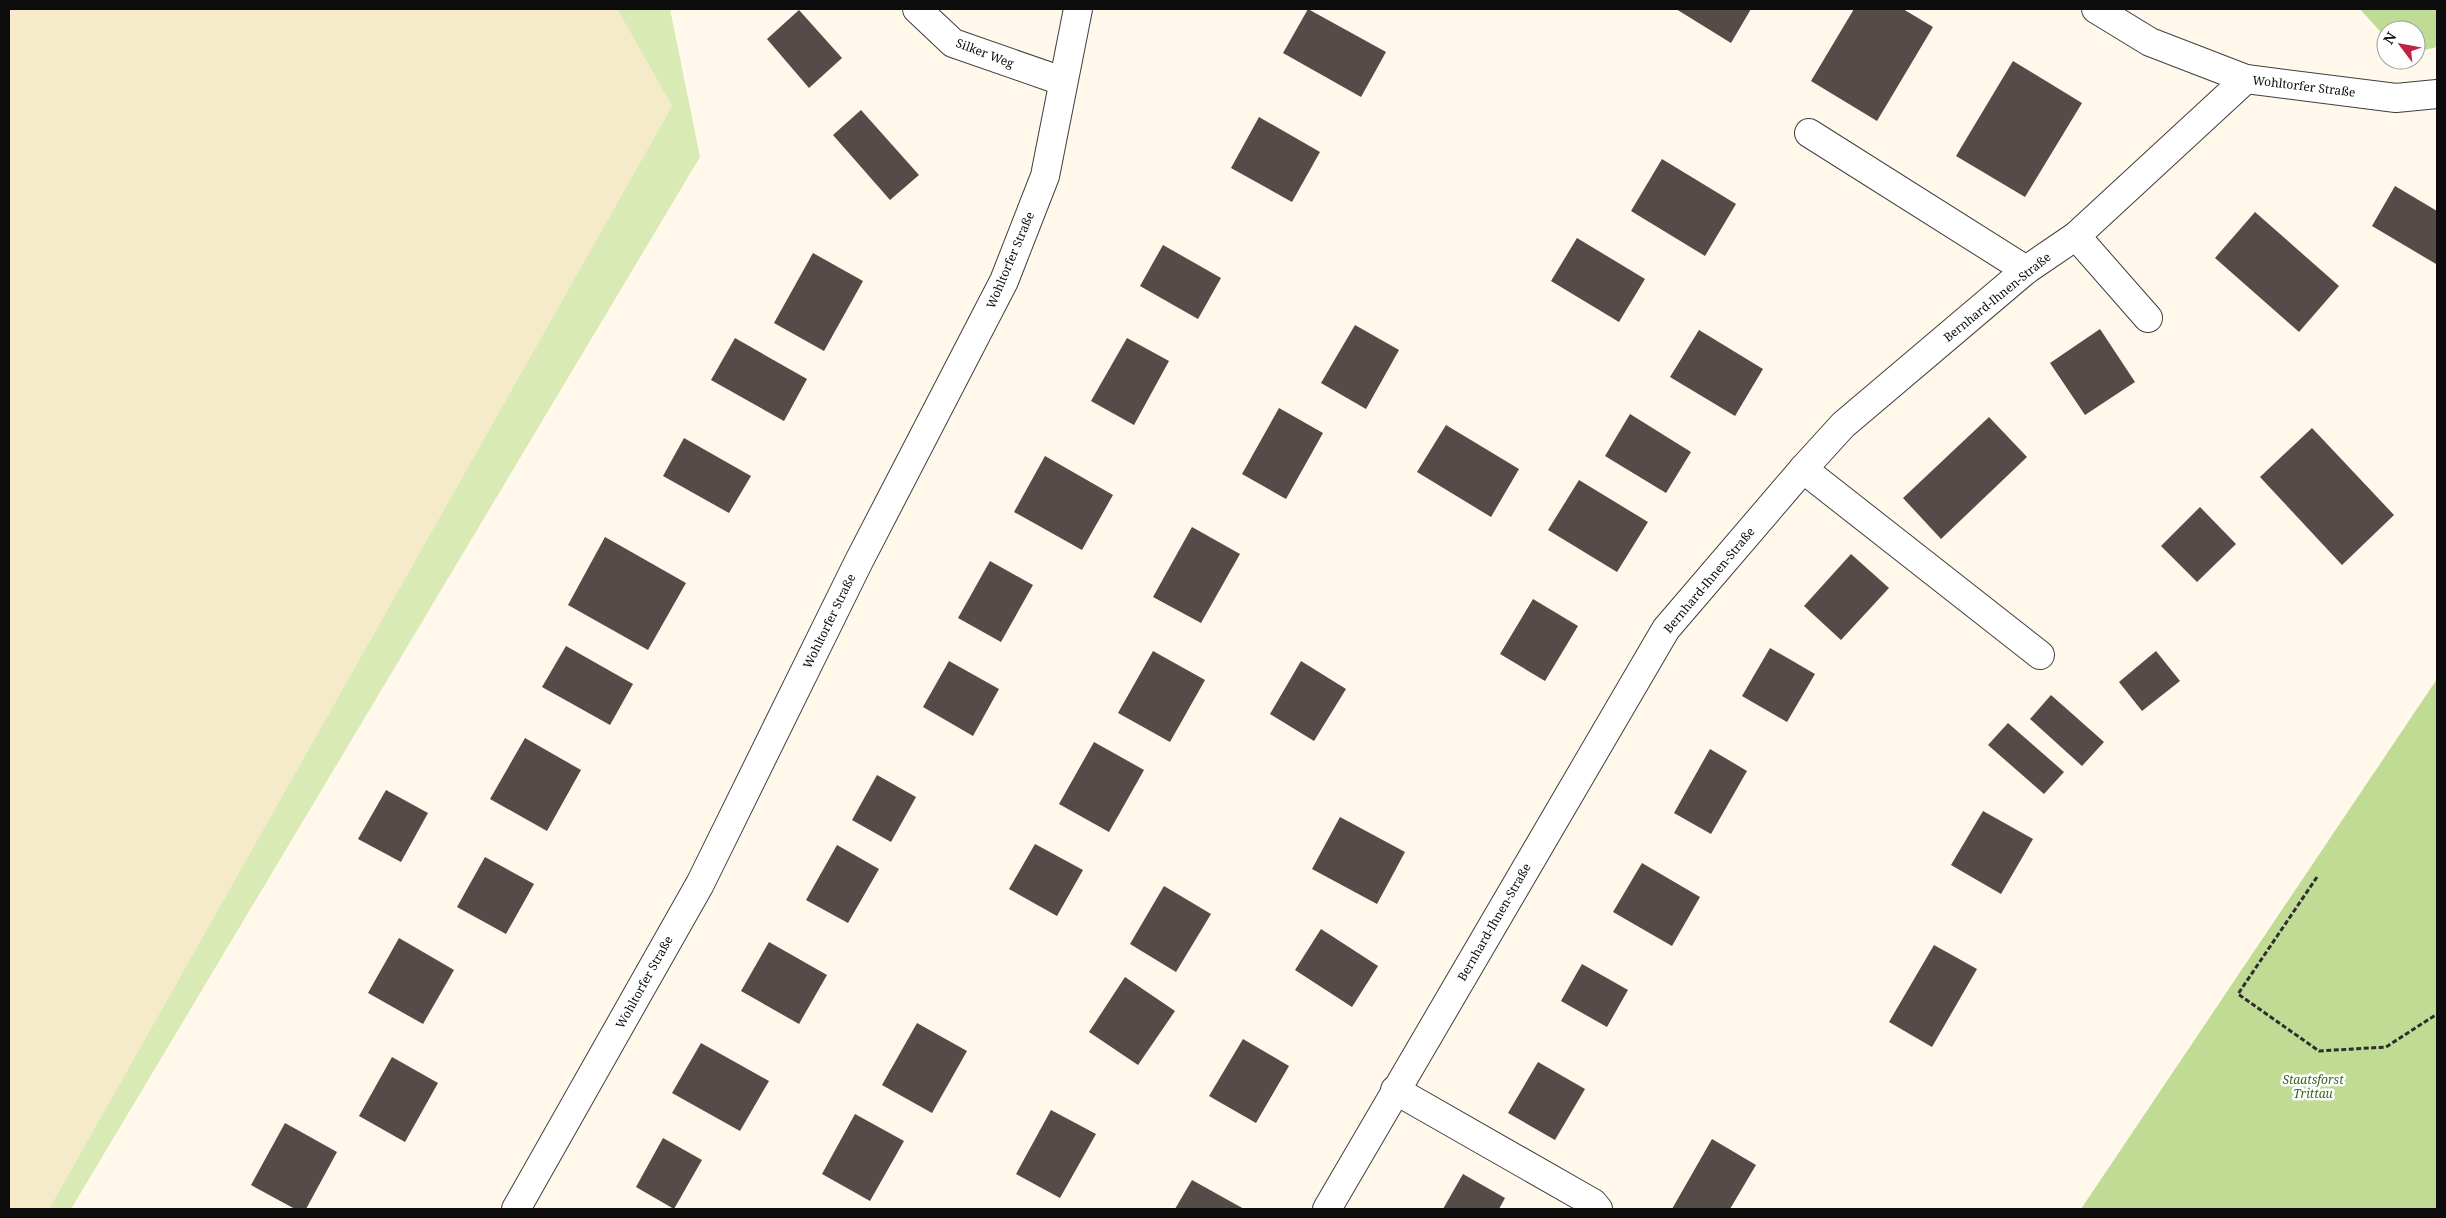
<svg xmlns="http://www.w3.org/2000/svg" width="2446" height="1218" font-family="'Noto Serif',serif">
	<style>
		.farmland { fill: #f5ebcb }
		.green { fill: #d9eab5 }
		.forest { fill: #bfdb94 }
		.building { fill: #554b48 }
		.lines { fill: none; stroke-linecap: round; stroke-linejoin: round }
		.minor-casing { stroke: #3f3f3f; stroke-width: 30 }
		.path { stroke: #2e2e2e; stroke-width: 3; stroke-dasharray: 5 2.5; stroke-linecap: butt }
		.minor { stroke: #fff; stroke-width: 28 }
		.labels { text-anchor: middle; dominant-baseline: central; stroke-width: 5; stroke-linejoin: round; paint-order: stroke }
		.street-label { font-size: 12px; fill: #0c0c0c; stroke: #fff }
		.park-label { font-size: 12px; font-style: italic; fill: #37651c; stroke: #fff }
	</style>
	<rect width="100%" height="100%" fill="#fff8eb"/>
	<path class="farmland" d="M9,9H617L672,106L49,1209H9Z"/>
	<path class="green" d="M617,9H670L700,157L71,1209H49L672,106Z"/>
	<g class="forest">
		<path d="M2360,9H2437V47L2416,52V30H2386V38Z"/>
		<path d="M2437,679V1209H2081Z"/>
	</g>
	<g class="building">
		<path d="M1308,9L1386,52L1361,97L1283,53Z"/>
		<path d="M1676,9H1751L1731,43Z"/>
		<path d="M1854,9H1903L1933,27L1877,121L1811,81Z"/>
		<path d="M799,10L842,58L809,88L767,39Z"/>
		<path d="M2013,61L2082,103L2025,197L1956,156Z"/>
		<path d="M861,110L919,175L890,200L833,135Z"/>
		<path d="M1259,117L1320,152L1292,202L1231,168Z"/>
		<path d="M1662,159L1736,204L1705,256L1631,211Z"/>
		<path d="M2395,186L2437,211L2436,264L2372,226Z"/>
		<path d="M2255,212L2339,286L2299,332L2215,258Z"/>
		<path d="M1577,238L1645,279L1619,322L1551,281Z"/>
		<path d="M1163,245L1221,278L1198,319L1140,286Z"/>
		<path d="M813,253L863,281L824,351L774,323Z"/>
		<path d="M1355,325L1399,350L1366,409L1321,383Z"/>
		<path d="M2100,329L2135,382L2085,415L2050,363Z"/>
		<path d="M1699,330L1763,369L1735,416L1670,377Z"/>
		<path d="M735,338L807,379L784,421L711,380Z"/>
		<path d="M1127,338L1169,361L1134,425L1091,401Z"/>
		<path d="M1279,408L1323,433L1286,499L1242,474Z"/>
		<path d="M1630,414L1691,452L1666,493L1605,456Z"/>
		<path d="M1989,417L2027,457L1941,539L1903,498Z"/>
		<path d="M1446,425L1519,469L1491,517L1417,472Z"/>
		<path d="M2312,428L2394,515L2342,565L2260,477Z"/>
		<path d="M684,438L751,476L729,513L663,476Z"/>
		<path d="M1045,456L1113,495L1082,550L1014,512Z"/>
		<path d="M1579,480L1648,522L1617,572L1548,530Z"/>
		<path d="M2200,507L2236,544L2197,582L2161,546Z"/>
		<path d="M1192,527L1240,554L1201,623L1153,597Z"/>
		<path d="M605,537L686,583L648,650L568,605Z"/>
		<path d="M1851,554L1889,588L1841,640L1804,606Z"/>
		<path d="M990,561L1033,585L1001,642L958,618Z"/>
		<path d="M1533,599L1578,626L1545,681L1500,654Z"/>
		<path d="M566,646L633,684L610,725L542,687Z"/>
		<path d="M1770,648L1815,674L1787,722L1742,696Z"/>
		<path d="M1153,651L1205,680L1170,742L1118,713Z"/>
		<path d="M2156,651L2180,681L2142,711L2119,682Z"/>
		<path d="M949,661L999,689L973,736L923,707Z"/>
		<path d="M1301,661L1346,689L1314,741L1270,714Z"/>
		<path d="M2051,695L2104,742L2082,766L2030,719Z"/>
		<path d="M2008,723L2064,772L2044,794L1988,745Z"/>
		<path d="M525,738L581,770L547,831L490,799Z"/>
		<path d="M1094,742L1144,770L1109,832L1059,804Z"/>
		<path d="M1710,749L1747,771L1711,834L1674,813Z"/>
		<path d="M877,775L916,797L891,842L852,820Z"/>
		<path d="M386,790L428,813L401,862L358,839Z"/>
		<path d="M1983,811L2033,839L2001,894L1951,865Z"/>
		<path d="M1340,817L1405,852L1377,904L1312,869Z"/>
		<path d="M1035,844L1083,870L1057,916L1009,889Z"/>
		<path d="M837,845L879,869L848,923L806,900Z"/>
		<path d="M485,857L534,884L506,934L457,907Z"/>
		<path d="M1642,863L1700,897L1672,946L1613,912Z"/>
		<path d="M1164,886L1211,914L1176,972L1130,944Z"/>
		<path d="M1321,929L1378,966L1352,1007L1295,970Z"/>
		<path d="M399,938L454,970L423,1024L368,993Z"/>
		<path d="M769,942L827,975L799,1024L741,991Z"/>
		<path d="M1934,945L1977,969L1932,1047L1889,1022Z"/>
		<path d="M1582,964L1628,990L1607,1027L1561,1001Z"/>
		<path d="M1125,977L1175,1011L1138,1065L1089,1032Z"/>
		<path d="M917,1023L967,1051L932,1113L882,1085Z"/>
		<path d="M1243,1039L1289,1066L1256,1123L1209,1096Z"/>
		<path d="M701,1043L769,1081L740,1131L672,1093Z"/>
		<path d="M392,1057L438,1083L405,1142L359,1116Z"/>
		<path d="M1538,1062L1585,1089L1555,1140L1508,1113Z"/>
		<path d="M1051,1110L1096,1134L1060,1198L1016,1174Z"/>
		<path d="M855,1114L904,1141L870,1201L822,1174Z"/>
		<path d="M285,1123L337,1152L306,1209H295L251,1185Z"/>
		<path d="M663,1138L702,1160L674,1209L636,1187Z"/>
		<path d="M1712,1139L1756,1165L1730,1209H1672Z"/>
		<path d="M1463,1174L1505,1198L1499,1209H1443Z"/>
		<path d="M1192,1180L1244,1209H1175Z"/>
	</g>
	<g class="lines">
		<defs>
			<g id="minor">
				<path d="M917,9L953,43L1062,81"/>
				<path d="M2096,9L2150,42L2246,79L2396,98L2437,94"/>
				<path d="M1809,133L2026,270"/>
				<path d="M2076,236L2148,318"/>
				<path d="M1803,469L2040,655"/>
				<path d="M1395,1090L1593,1203L1598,1209"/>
				<path d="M516,1209L700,884L859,561L1004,281L1045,176L1078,9"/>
				<path d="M1327,1209L1666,629L1803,469L1843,425L2026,270L2076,236L2246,79"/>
			</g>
		</defs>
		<use href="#minor" class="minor-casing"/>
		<path class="path" d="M2317,877L2238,994L2319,1051L2386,1047L2437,1014"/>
		<use href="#minor" class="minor"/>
	</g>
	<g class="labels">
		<g class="street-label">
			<text transform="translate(985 53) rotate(21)">Silker Weg</text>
			<text transform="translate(2304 86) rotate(7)">Wohltorfer Straße</text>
			<text transform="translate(1010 260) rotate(-67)">Wohltorfer Straße</text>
			<text transform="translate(1997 297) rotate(-39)">Bernhard-Ihnen-Straße</text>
			<text transform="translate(1709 580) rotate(-50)">Bernhard-Ihnen-Straße</text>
			<text transform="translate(829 621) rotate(-64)">Wohltorfer Straße</text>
			<text transform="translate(1494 922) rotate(-60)">Bernhard-Ihnen-Straße</text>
			<text transform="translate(644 982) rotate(-61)">Wohltorfer Straße</text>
		</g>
		<g class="park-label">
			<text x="2313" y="1079">Staatsforst<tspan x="2313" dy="14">Trittau</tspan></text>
		</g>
	</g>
	<rect width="2446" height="1218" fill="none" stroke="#0c0c0c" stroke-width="20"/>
	<g transform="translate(2401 45) rotate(302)"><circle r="24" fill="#ffffff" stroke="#9e9e9e"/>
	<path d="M0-4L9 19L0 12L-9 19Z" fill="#bf2242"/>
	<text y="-8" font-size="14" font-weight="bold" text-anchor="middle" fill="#0c0c0c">N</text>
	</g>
</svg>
